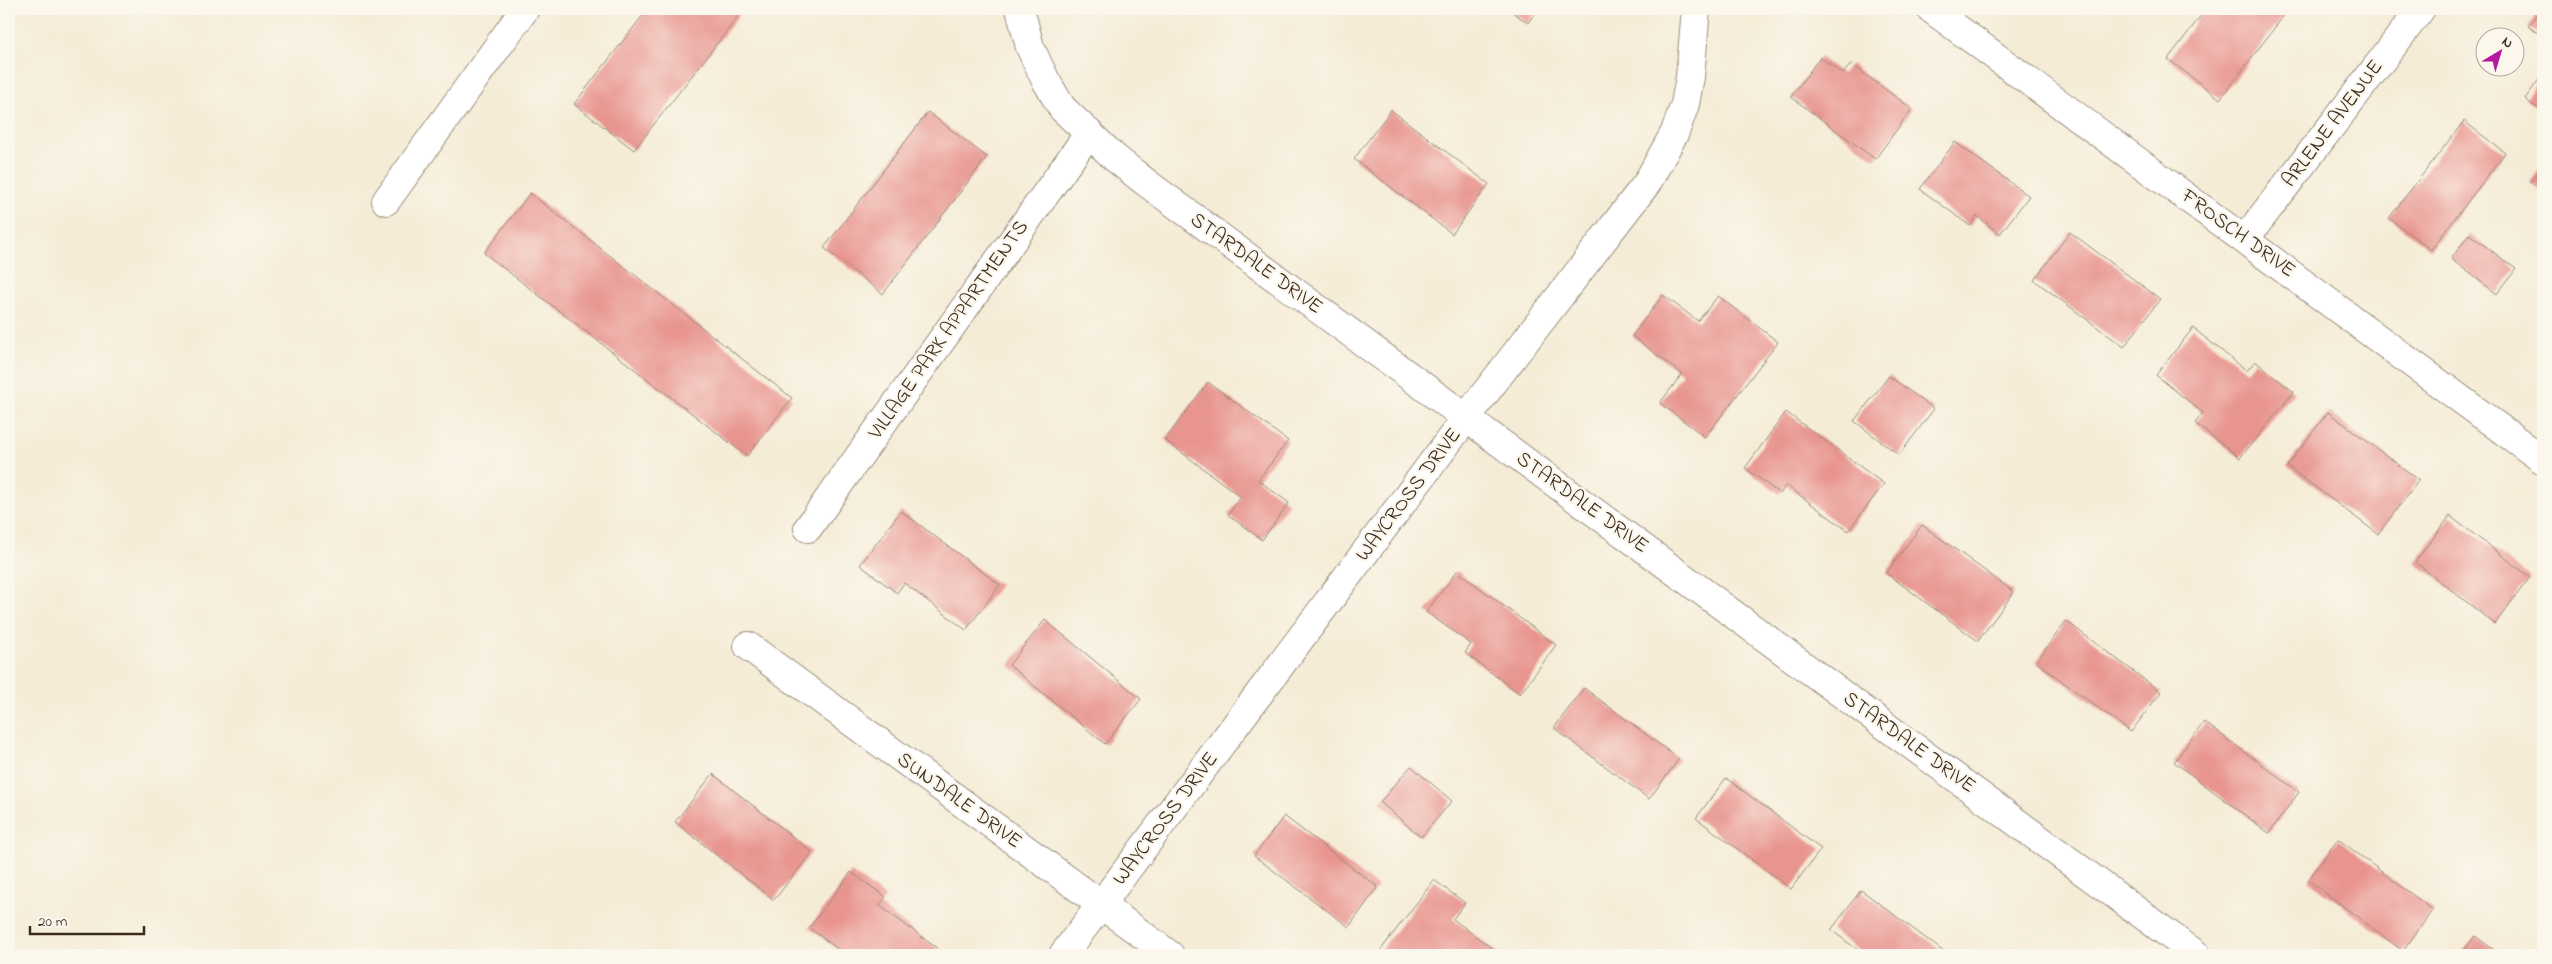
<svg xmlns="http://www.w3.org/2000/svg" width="2552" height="964" font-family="'Indie Flower',sans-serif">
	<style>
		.building { fill: #e8948f }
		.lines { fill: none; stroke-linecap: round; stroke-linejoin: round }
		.minor-casing { stroke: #988b7a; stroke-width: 30 }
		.minor { stroke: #fff; stroke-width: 28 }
		.labels { text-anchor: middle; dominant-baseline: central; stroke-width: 4.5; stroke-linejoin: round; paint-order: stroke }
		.street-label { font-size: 21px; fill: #3b2a1e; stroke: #fbf7ec }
	</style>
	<rect width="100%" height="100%" fill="#fbf7ec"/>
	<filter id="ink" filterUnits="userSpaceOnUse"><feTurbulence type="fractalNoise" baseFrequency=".02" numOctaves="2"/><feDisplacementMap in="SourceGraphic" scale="10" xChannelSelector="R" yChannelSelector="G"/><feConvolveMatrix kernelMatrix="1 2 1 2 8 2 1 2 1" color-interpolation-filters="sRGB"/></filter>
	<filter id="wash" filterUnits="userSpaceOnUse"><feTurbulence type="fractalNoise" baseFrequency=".0096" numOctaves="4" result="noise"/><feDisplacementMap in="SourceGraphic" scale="20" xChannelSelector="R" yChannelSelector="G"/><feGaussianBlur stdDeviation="1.12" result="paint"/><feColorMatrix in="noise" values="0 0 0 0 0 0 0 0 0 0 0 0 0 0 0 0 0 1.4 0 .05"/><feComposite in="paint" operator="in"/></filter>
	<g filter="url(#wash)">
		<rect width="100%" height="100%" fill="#f5ecd7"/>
		<g id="blocks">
			<g class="building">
				<path d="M648,9H744L634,150L574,104Z"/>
				<path d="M1508,9H1538L1528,23Z"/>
				<path d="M2206,9H2289L2220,99L2168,59Z"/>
				<path d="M2541,9H2543V37L2528,26Z"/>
				<path d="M1820,57L1843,74L1851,64L1912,109L1875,159L1791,97Z"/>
				<path d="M2543,74V113L2525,99Z"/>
				<path d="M1391,110L1489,184L1452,234L1354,159Z"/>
				<path d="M928,112L987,157L883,294L824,248Z"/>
				<path d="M2464,121L2505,153L2431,250L2389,218Z"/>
				<path d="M1955,142L2029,196L2000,234L1977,216L1970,226L1920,189Z"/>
				<path d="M2543,165V192L2530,182Z"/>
				<path d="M530,193L792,398L747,456L484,253Z"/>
				<path d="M2070,232L2160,299L2124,347L2034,280Z"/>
				<path d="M2469,234L2516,269L2497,294L2451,259Z"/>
				<path d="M1663,295L1698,321L1718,296L1778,342L1705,437L1660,403L1682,374L1632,336Z"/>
				<path d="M2193,328L2247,371L2255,361L2294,392L2240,458L2195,423L2203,413L2156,375Z"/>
				<path d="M1889,376L1934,409L1899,455L1854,421Z"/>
				<path d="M1208,382L1288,441L1258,480L1289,503L1262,540L1228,515L1241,497L1165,440Z"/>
				<path d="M1786,412L1884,484L1848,531L1786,485L1780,494L1745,468Z"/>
				<path d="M2328,412L2419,480L2378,534L2287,466Z"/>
				<path d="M901,511L1000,585L966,630L904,583L897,593L860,565Z"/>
				<path d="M2450,516L2530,577L2495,624L2415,562Z"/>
				<path d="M1922,525L2014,592L1978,641L1886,573Z"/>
				<path d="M1457,571L1556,645L1520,694L1465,653L1471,644L1426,612Z"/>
				<path d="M1045,620L1141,699L1105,744L1009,665Z"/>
				<path d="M2066,621L2161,692L2131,732L2036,662Z"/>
				<path d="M1584,688L1679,759L1649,799L1554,728Z"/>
				<path d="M2204,722L2299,792L2269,833L2174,762Z"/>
				<path d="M1411,766L1452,801L1421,837L1380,802Z"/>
				<path d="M713,774L812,852L774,900L675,822Z"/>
				<path d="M1726,778L1821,849L1791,889L1696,818Z"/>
				<path d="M1284,816L1378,887L1349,927L1254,856Z"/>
				<path d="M2338,839L2433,910L2403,951L2308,880Z"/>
				<path d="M851,872L886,897L879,905L946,955H846L809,928Z"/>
				<path d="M1434,880L1465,903L1453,919L1501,955H1386L1380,951Z"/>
				<path d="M1861,890L1948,955H1865L1831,930Z"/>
				<path d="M2475,936L2501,955H2460Z"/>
			</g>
		</g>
	</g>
	<g filter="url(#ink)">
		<use href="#blocks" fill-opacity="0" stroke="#988b7a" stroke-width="1"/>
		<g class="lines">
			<defs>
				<g id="minor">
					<path d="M1020,9L1030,47L1045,79L1062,108L1115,158L1148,184L2197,955"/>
					<path d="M1931,9L2543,460"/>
					<path d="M386,201L525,9"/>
					<path d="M2245,239L2421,9"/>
					<path d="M808,528L1089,133"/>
					<path d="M748,646L1170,955"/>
					<path d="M1063,955L1466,418L1647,183L1675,132L1685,104L1690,77L1696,9"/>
				</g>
			</defs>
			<use href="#minor" class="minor-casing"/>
			<use href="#minor" class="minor"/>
		</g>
	</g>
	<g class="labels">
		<g class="street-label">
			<text transform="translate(2333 124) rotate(-53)">ARLENE AVENUE</text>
			<text transform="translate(2238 234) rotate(36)">FROSCH DRIVE</text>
			<text transform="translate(1256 264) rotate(36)">STARDALE DRIVE</text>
			<text transform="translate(949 330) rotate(-55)">VILLAGE PARK APPARTMENTS</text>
			<text transform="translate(1409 495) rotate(-53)">WAYCROSS DRIVE</text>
			<text transform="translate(1582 503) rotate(36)">STARDALE DRIVE</text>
			<text transform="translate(1909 743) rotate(36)">STARDALE DRIVE</text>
			<text transform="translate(959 801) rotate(36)">SUNDALE DRIVE</text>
			<text transform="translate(1166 819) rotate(-53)">WAYCROSS DRIVE</text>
		</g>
	</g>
	<rect width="2552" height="964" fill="none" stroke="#fbf7ec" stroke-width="30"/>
	<g transform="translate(2500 52) rotate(38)"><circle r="24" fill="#fbf7ec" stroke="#aea59a"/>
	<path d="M0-4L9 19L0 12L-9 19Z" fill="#b5179e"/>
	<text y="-8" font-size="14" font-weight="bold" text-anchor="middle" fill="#3b2a1e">N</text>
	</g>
	<path d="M30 926v8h114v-8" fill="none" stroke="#3b2a1e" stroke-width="2.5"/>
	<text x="38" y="926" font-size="15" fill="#3b2a1e" stroke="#fbf7ec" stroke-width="4" paint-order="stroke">20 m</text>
</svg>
